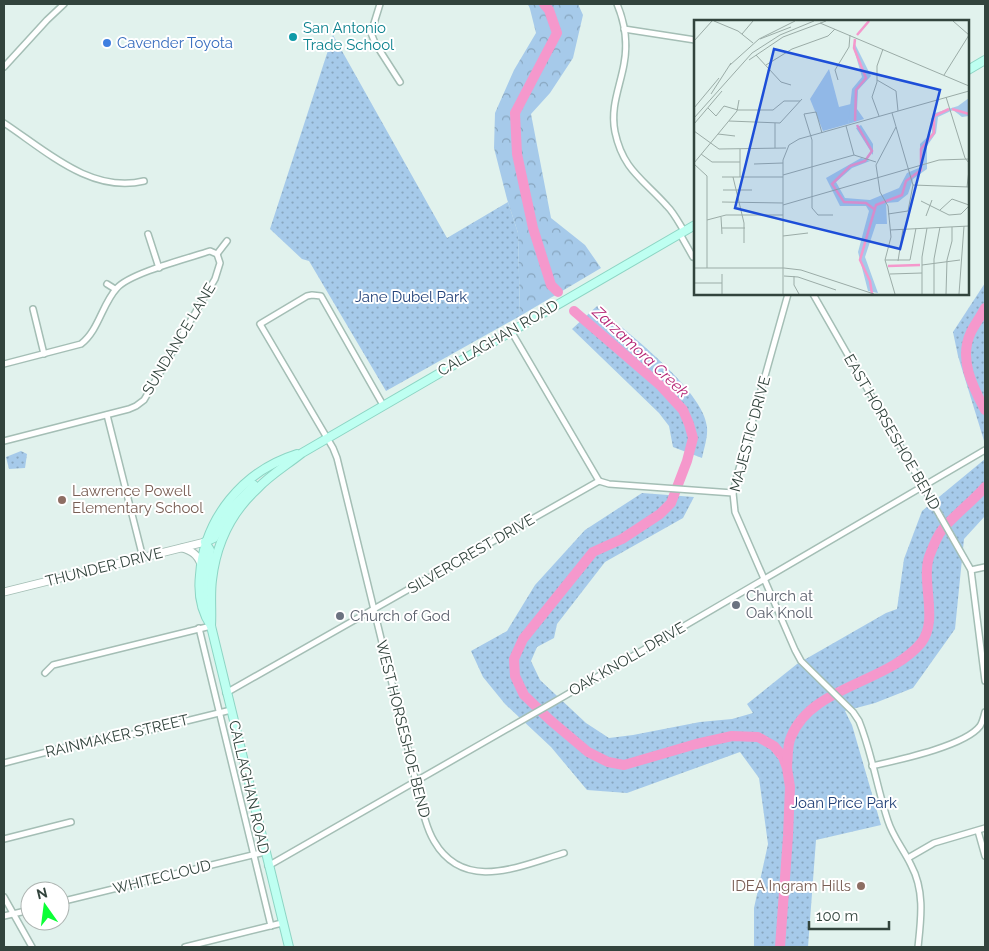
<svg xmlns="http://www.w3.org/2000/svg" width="989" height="951" font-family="Raleway,sans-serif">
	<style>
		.grass { fill: url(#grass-dots) }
		.forest { fill: url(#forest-crowns) }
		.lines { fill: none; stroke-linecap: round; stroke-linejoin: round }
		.river { stroke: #f598cc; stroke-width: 10 }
		.minor-casing { stroke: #a4beb5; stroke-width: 8 }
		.tertiary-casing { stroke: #a4beb5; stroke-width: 9 }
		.secondary-casing { stroke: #8dd5c4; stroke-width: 10 }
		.minor { stroke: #fff; stroke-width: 5 }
		.tertiary { stroke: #fff; stroke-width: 7 }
		.secondary { stroke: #befff1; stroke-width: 8 }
		.culture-dot { fill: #0f9aa8; stroke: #fff; stroke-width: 2 }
		.shop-dot { fill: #3f7fe0; stroke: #fff; stroke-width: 2 }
		.education-dot { fill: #8d6e63; stroke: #fff; stroke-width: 2 }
		.worship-dot { fill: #6b7280; stroke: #fff; stroke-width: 2 }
		.labels { text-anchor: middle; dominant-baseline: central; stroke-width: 4; stroke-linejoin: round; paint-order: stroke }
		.culture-label { font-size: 15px; fill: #0d838f; stroke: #fff; text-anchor: start }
		.shop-label { font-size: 15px; fill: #366cbe; stroke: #fff; text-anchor: start }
		.park-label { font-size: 15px; fill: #224178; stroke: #fff }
		.street-label { font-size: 15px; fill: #32443d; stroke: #fff }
		.education-label { font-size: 15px; fill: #785e54; stroke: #fff; text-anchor: start }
		.worship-label { font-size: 15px; fill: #5b616d; stroke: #fff; text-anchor: start }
		.water-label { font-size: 16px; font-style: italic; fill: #b52575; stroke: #fff }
		.inset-river { fill: none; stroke: #f598cc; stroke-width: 2.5 }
		.inset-road { fill: none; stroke: #9baca7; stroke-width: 1 }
		.view { fill: #1d4ed8; fill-opacity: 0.15; stroke: #1d4ed8; stroke-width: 2.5 }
		.inset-edge { fill: none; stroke: #32443d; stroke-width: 2.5 }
	</style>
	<defs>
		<pattern id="grass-dots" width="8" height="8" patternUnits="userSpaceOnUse" patternTransform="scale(1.25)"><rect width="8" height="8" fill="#a6caea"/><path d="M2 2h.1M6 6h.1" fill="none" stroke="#88a6bf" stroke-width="1.8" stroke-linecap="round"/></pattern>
		<pattern id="forest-crowns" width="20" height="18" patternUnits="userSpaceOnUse" patternTransform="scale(1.25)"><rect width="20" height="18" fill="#a6caea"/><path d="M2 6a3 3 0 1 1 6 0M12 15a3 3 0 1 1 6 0" fill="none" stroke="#88a6bf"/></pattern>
	</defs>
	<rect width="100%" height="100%" fill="#e1f2ed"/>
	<g class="grass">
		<path d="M333,35L447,238L508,202L518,233L520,316L386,391L309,261L302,259L270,229Z"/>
		<path d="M985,283V444L958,356L953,332Z"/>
		<path d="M597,306C625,331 704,390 707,427C708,437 704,448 702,458L673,447L669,426L659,413L572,329Z"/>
		<path d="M21,451L27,454L25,468L9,469L6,457Z"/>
		<path d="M985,459V516L964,539L955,629L913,688L875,703L845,711L852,725L881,825L816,840L808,947H754V908L768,844L759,778L740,752L627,793L587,790L551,747L505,704L483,677L471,651L507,631L535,585L585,530L642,493L694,497L683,518L605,562L557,624L554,638L537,647L531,661L540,680L586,723L609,738L633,735L700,722L732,719L753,713L747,704L797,664L886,613L897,609L904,559L922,511Z"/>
	</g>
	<path class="forest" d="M528,4H578L583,15L573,58L550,93L531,114L551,218L585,245L601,268L520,316L518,233L507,199L494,148L495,113L514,70L536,33L530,9Z"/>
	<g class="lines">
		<g class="river">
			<path d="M544,4L549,10L557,33L515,113L517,154L533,228L551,285L558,292"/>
			<path d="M985,308C981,316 975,324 971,332C958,359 973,387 985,410"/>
			<path d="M574,311L661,386L683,410L689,424L693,438L687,461L671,503L660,514L622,539L593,552L523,639L514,659L515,676L524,695L550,720L588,752L608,762L624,765L696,744L732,736L758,737L774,746L783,757L787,768L790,787L788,836L780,947"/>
			<path d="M787,767C788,758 787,745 791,737C811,686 888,683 921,643C939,621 921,583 929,557C932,549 937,536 942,530C954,515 972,502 985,487"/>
		</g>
		<defs>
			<g id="minor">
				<path d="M380,4L371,33L375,43L400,82"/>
				<path d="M617,4C625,23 628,43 624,64C620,87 610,107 615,132C623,170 643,179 667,206C674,213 679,223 684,231"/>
				<path d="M624,29L695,40"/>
				<path d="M4,67L47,20L64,4"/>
				<path d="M4,123C45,150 91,194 144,181"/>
				<path d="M148,234L159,268"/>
				<path d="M680,234L693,257"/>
				<path d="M217,254L227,241"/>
				<path d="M107,284L115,289"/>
				<path d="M788,294L737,476L733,493L735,512L795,650L801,661L853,712L859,721C872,753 877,788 888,821C893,837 904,850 911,865C925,891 921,919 918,947"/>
				<path d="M813,294L971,570L985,681"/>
				<path d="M33,309L44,354"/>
				<path d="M511,331L599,481"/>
				<path d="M4,364L81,344C99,330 102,304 117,288C130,273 189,258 210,251L217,254"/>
				<path d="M383,405L321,296L312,295L307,296L260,324L333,448L337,458L416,782C421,801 424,824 434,841C464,893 520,866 564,853"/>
				<path d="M107,415L143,558"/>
				<path d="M4,441L129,409L136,406L144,400L215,279L220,263L217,254"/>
				<path d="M971,570L985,567"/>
				<path d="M199,628L271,926"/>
				<path d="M45,673L53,665L211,626"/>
				<path d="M226,693L599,481L609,484L733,493"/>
				<path d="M4,763L94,740L121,737L231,710"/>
				<path d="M872,766C898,760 965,746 980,726C982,723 984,716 985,712"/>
				<path d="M978,831L985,856"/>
				<path d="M4,839L71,822"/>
				<path d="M908,858L934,843L985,828"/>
				<path d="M268,866L561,698L985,450"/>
				<path d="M4,897L32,947"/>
				<path d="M60,902L265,852"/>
				<path d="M4,916L30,910"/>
				<path d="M185,947L282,923"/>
			</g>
			<g id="tertiary">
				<path d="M182,548C192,551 197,554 201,564"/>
				<path d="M4,592L205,542"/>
			</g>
			<g id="secondary">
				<path d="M968,70L985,60"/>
				<path d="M208,613L206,585L210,550L205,542L214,538L230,510L254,485"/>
				<path d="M211,626C201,611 198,593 200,575C204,518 243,471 297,454"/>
				<path d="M289,947L211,626C212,611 210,595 212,580C216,545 231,513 257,489C270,475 287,465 302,453L695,225"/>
			</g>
		</defs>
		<use href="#minor" class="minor-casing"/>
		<use href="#tertiary" class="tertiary-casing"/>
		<use href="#secondary" class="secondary-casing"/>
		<use href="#minor" class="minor"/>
		<use href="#tertiary" class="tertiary"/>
		<use href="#secondary" class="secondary"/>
	</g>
	<circle class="culture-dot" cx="293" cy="37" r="5"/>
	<circle class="shop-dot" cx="107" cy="43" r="5"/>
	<g class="education-dot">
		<circle cx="62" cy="500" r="5"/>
		<circle cx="861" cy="886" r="5"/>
	</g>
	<g class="worship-dot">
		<circle cx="736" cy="605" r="5"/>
		<circle cx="340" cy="616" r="5"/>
	</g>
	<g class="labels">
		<g class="culture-label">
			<text x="303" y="28">San Antonio<tspan x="303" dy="17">Trade School</tspan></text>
		</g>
		<g class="shop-label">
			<text x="117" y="43">Cavender Toyota</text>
		</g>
		<g class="park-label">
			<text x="411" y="297">Jane Dubel Park</text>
			<text x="844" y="803">Joan Price Park</text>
		</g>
		<g class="street-label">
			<text transform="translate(498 338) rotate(-30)">CALLAGHAN ROAD</text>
			<text transform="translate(179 339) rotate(-59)">SUNDANCE LANE</text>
			<text transform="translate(892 432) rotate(60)">EAST HORSESHOE BEND</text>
			<text transform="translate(750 434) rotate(-75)">MAJESTIC DRIVE</text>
			<text transform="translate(471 554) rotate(-30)">SILVERCREST DRIVE</text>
			<text transform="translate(104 567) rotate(-14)">THUNDER DRIVE</text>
			<text transform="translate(627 659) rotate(-30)">OAK KNOLL DRIVE</text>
			<text transform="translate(403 729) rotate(76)">WEST HORSESHOE BEND</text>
			<text transform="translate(117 736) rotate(-13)">RAINMAKER STREET</text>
			<text transform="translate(249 787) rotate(77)">CALLAGHAN ROAD</text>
			<text transform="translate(162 877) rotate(-14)">WHITECLOUD</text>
		</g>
		<g class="education-label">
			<text x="72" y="491">Lawrence Powell<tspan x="72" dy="17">Elementary School</tspan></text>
			<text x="851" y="886" text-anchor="end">IDEA Ingram Hills</text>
		</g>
		<g class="worship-label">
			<text x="746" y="596">Church at<tspan x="746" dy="17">Oak Knoll</tspan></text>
			<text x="350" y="616">Church of God</text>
		</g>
		<g class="water-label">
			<text transform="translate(641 352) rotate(43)">Zarzamora Creek</text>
		</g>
	</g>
	<g transform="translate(694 20)">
		<rect width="275" height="275" fill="#e1f2ed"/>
		<path d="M135,49L145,87L157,84V90L154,104L129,111L116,79ZM275,78V96L268,97L259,90L244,97L242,113L233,126V149L219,159L214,174L204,182L192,183L193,204H182L171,237L184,273L174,271L164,232L175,191L172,186H146L132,158L167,138L176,141L158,148L142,162L151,178L176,180L205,168L213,153L227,147L226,124L238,113L237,99L241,93L264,86ZM167,105L179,124V135L162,108Z" fill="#a6caea"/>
		<path d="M161,24L177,56L164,70L163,89L170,99L154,104L158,69L168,57L159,26Z" fill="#a6caea"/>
		<path class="inset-river" d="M163,15L175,1M161,19L160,28L172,58L162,70L161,101M258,89L275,94M163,105L178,131L171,141L156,146L138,164L150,182L172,183L180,189M194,246L226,245M178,274L176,261L166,240L182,185L208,175L212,161L227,150V129L240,113V96L255,89"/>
		<path class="inset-road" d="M20,1L44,11L59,23M259,1L275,15M126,3L275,66M48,14L59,1M66,19L97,7M0,21L18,1M62,35L87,62L97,65M55,40L89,17L132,1M36,45L65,19L101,1M72,45L98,29L134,16L141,9M250,55L275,15M144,60L141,50L155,27L156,15M183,60L202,71L204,91M17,74L37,43M252,77L271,138L275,143M30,86L44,90H79L90,81H106M0,88L25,58M14,88L22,96L30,86M185,96L178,77L183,62V46L189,29M0,98L58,33L86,15L120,1M35,101L86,103L108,79M81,103V128M0,104L28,71M152,106L160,135M0,111L25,129L92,128M128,113L122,92L110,94L118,120V188L124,195H139M24,114L41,116M46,129V157M7,134L18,142H46M0,143L43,91L45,80M0,144L13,156V248M60,144L89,143M89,155L160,135L182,142M28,157H89M39,157L50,203V223M219,165L275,167M273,167L275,150M29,170H58M227,181L255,195L267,194L275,186M28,182L89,183M89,185L245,140L275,139M246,190L258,179L275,185M194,194L214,191L219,165L198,93M232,196L238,180M27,197L28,214M13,200L32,195H89M28,208H51M196,210L275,206M89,216L114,213M191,240H216L222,208M204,241L209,209M228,245L266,240M0,248H90M90,248L107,250L180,274M196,254L228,253M90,256L104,257L142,270M100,256V265L105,274M0,263H28M28,274V254M89,274V140L95,125L105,119L275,71M201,274L191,240L197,217L194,186L186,172L182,145L202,107M228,274V237L233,208M240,274V239L246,207M252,274L253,240L258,221V207M265,274L270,206"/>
		<path class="view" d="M80,29L246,70L206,229L41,188Z"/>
		<rect width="275" height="275" class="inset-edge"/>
	</g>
	<rect width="989" height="951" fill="none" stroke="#32443d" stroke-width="10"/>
	<g transform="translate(45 906) rotate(346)"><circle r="24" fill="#ffffff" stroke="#adb4b1"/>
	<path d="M0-4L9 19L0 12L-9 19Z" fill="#0bff36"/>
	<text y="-8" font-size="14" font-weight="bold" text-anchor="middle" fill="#32443d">N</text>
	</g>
	<path d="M809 921v8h80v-8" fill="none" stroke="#32443d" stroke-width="2.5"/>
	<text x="816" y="921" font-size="15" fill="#32443d" stroke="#ffffff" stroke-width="4" paint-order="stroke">100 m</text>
</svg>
